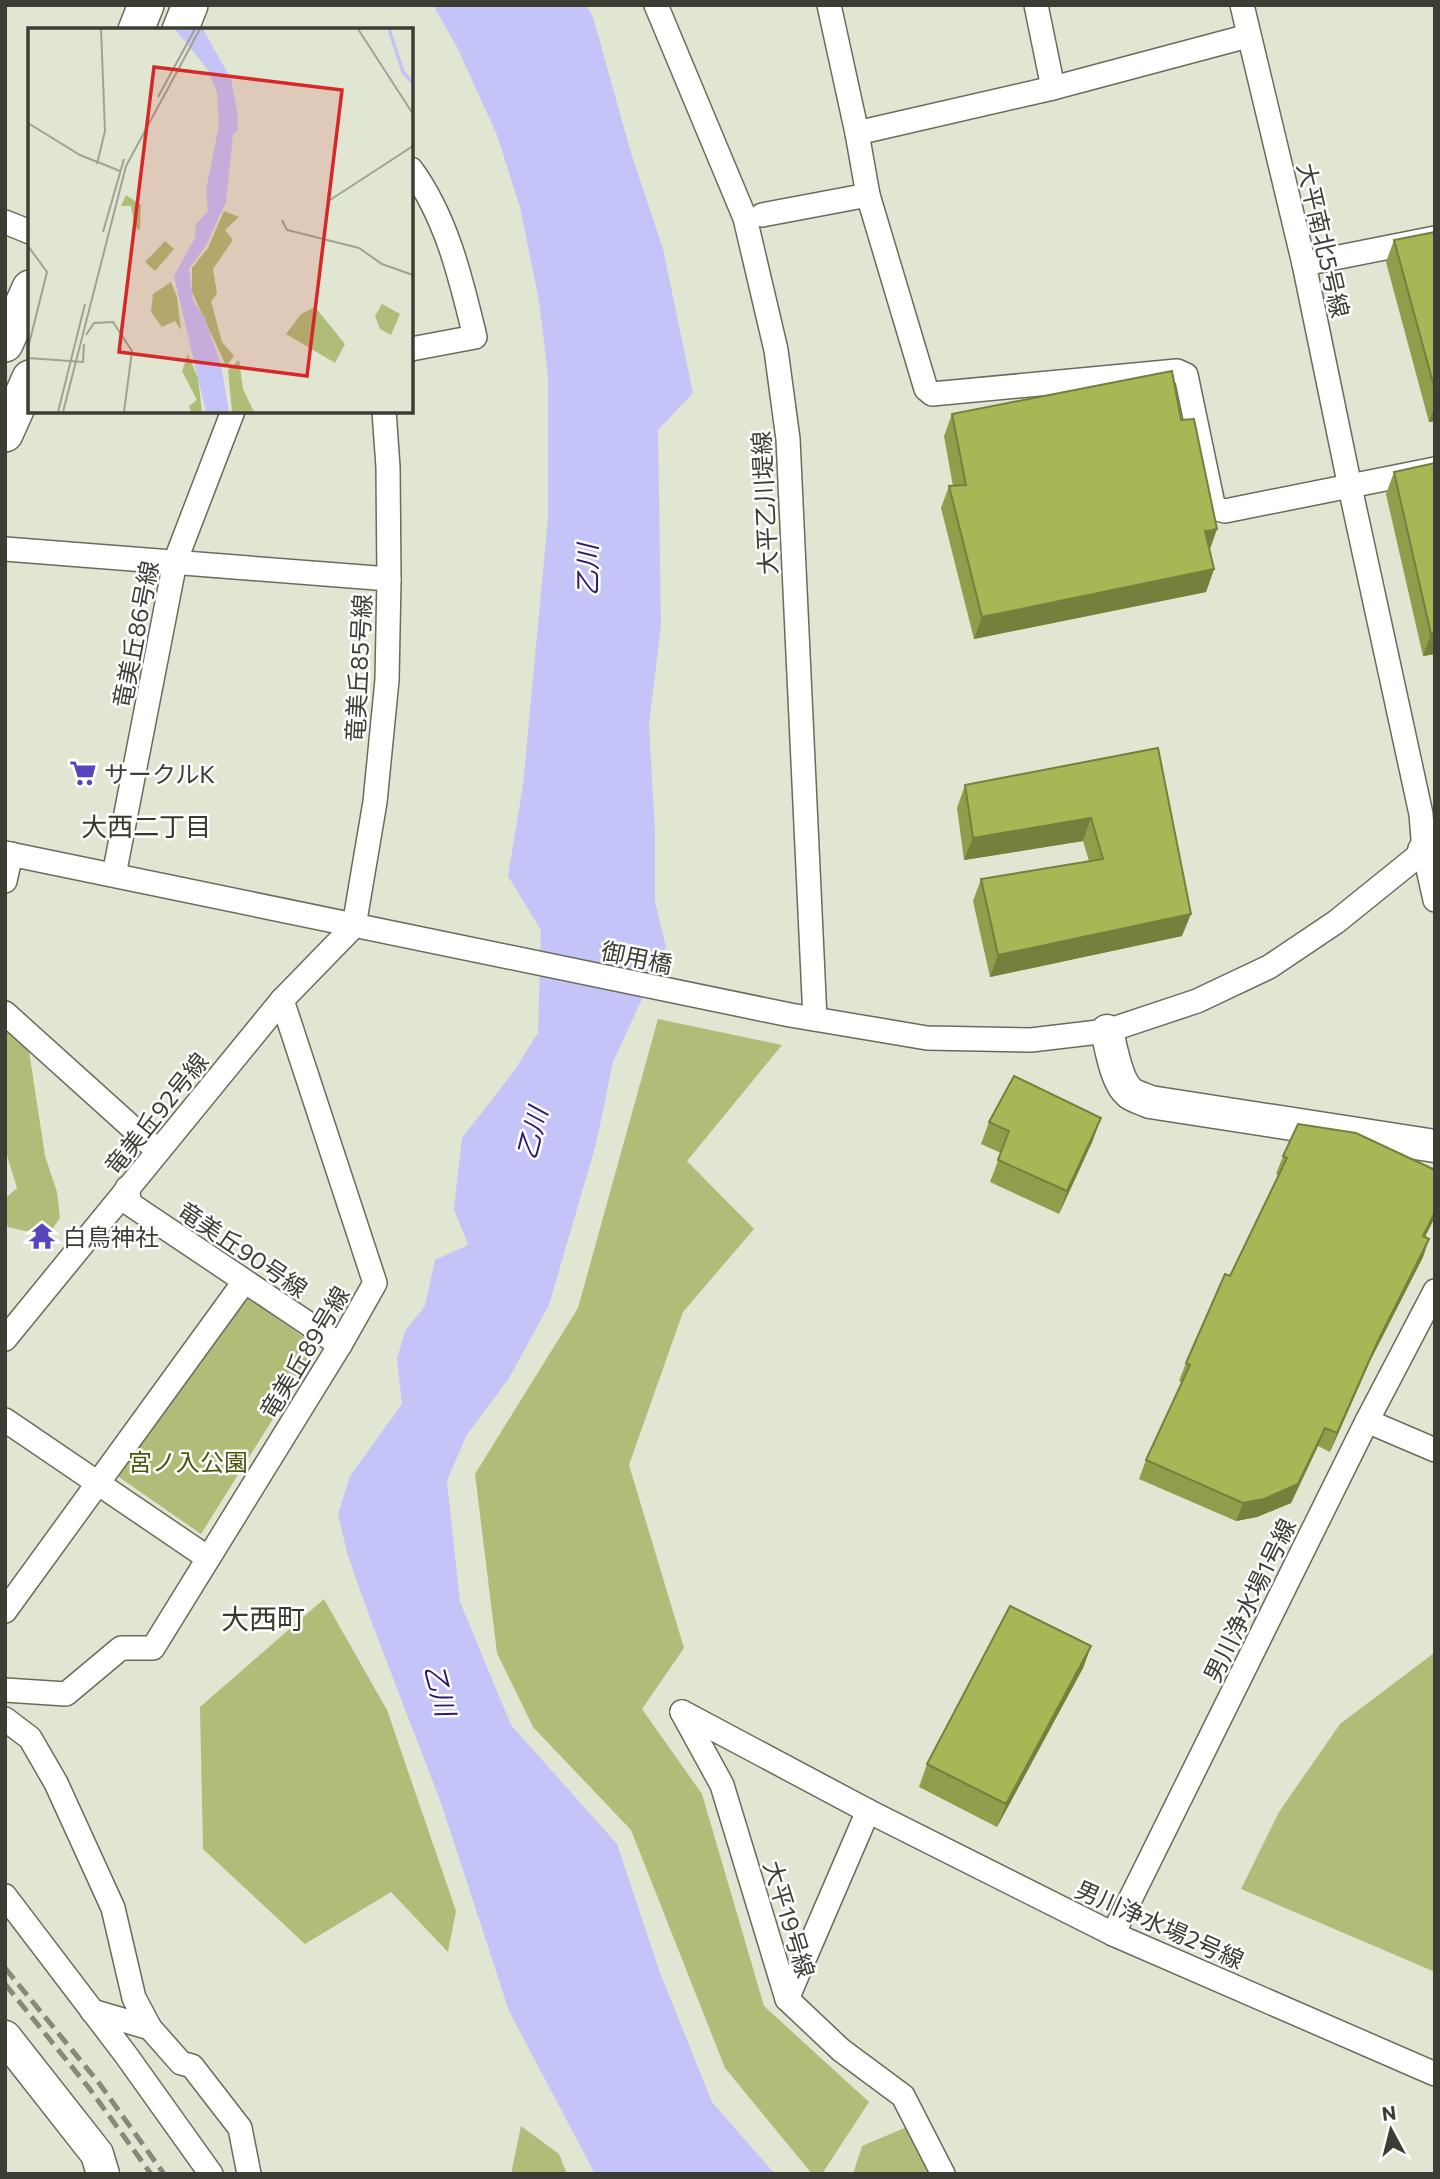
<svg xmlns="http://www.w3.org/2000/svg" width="1440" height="2179" font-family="Commissioner,'Noto Sans JP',sans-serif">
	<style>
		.green { fill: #b0bd78 }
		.water { fill: #c4c4f9 }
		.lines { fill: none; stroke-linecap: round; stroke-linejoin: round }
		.street-casing { stroke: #686c5b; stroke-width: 26 }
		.secondary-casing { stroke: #686c5b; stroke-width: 35 }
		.primary-casing { stroke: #686c5b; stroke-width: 38 }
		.street { stroke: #fff; stroke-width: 23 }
		.secondary { stroke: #fff; stroke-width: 32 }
		.primary { stroke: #fff; stroke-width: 35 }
		.rail { stroke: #868a7c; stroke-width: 5; stroke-dasharray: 14 7; stroke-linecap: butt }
		.wall { fill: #909d4a }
		.shaded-wall { fill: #75803c }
		.building { fill: #a7b756; stroke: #75803c; stroke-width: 2 }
		.labels { text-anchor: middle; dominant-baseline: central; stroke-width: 5; stroke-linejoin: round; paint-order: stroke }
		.street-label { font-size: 24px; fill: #3c3e36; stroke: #fff }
		.poi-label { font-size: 24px; fill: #3c3e36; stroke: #fff; text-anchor: start }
		.park-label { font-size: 24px; fill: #4b540b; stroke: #fff }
		.water-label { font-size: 26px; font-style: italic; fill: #2f1679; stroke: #fff }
		.neighbourhood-label { font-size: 26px; fill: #373a2b; stroke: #fff }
		.quarter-label { font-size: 28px; fill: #373a2b; stroke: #fff }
		.inset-river { fill: none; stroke: #c4c4f9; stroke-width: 3.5 }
		.inset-road { fill: none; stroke: #9fa394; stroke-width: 2 }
		.view { fill: #d62828; fill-opacity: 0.15; stroke: #d62828; stroke-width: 3.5 }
		.inset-edge { fill: none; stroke: #3c3e36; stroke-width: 3.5 }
	</style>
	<rect width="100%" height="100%" fill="#e1e6d2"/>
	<g class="green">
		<path d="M658,1019L782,1045L687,1161L754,1229L683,1312L629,1465L684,1648L642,1709L702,1794L764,2006L869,2102L822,2174H812L725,2068L631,1830L533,1727L497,1653L475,1474L578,1308Z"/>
		<path d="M5,1029L29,1051L45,1156L57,1192L60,1218L47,1236L8,1227L5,1219V1199L17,1188L5,1149Z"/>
		<path d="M246,1297L318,1347L201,1534L116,1475Z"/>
		<path d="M324,1599L387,1710L456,1911L448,1952L391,1892L305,1944L203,1849L200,1707Z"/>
		<path d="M1434,1653L1435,1654V1972L1241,1889L1279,1812L1340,1724Z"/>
		<path d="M914,2124L928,2174H853L862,2146Z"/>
		<path d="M521,2126L559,2154L567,2174H511Z"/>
	</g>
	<path class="water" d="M433,5H586L593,17L631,153L663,249L693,393L658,430L661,625L649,725L655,832V902L666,947L613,1062L596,1144L549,1305L509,1378L466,1436L447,1481L460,1602L511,1725L617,1844L660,1973L712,2102L775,2174H595L509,2011L441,1803L373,1626L347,1553L338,1514L350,1476L402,1404L397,1359L405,1331L425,1306L435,1260L468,1245L454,1209L462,1138L514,1071L538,1033L541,930L508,876L523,785L548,518V376L539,301L520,207L497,135L457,47Z"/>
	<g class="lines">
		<defs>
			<g id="street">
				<path d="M656,5L745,218L776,350L788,439L815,1019"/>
				<path d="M829,5L857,133"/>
				<path d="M1036,5L1053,88L857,133L868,195L926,389L932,394L1177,371L1186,375L1213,504L1217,509L1225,511L1435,469"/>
				<path d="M1242,5L1304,264L1350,487L1421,814L1424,851L1435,900"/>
				<path d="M1053,88L1248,36"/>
				<path d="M411,169C447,218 461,279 475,337L411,349"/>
				<path d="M762,215L868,195"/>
				<path d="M5,222L30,232"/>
				<path d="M1304,264L1435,238"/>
				<path d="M5,549L389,579"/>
				<path d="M5,853L790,1015L927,1038L1031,1040L1107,1031L1197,1001L1269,967L1336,922L1424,851L1435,850"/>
				<path d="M114,875L175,562L233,411"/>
				<path d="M5,881L11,854"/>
				<path d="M5,1013L158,1151"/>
				<path d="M127,1188L130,1204L340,1345"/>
				<path d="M5,1339L282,1000L354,926L375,802L387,680L389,579L388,467L384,411"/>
				<path d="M5,1420L208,1558"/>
				<path d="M1367,1421L1435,1450"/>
				<path d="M5,1611L244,1282"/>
				<path d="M5,1690L66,1694L121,1648H153L340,1345L375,1283L282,1000"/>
				<path d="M682,1712L868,1811L1113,1934L1435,2074"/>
				<path d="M682,1712L722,1785L787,1999L841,2050L903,2096L943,2174"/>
				<path d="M5,1719L30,1738L56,1783L113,1908L134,1998L150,2028"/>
				<path d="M5,1896L126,2055L211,2174"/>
				<path d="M1113,1934L1367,1421L1435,1291"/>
				<path d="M787,1999L868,1811"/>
				<path d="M92,2011L150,2028L181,2063L192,2066L240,2128L249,2174"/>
			</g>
			<g id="secondary">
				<path d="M1424,851L1435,843"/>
				<path d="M1107,1031C1111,1047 1116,1082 1130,1093C1135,1097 1144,1099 1150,1102L1435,1146"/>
				<path d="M5,2037L97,2154L103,2174"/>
			</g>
			<g id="primary">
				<path d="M136,30L146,5"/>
				<path d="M180,30L190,5"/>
				<path d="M5,344L30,288"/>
				<path d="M5,434L30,378"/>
			</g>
		</defs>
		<use href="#street" class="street-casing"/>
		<use href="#secondary" class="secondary-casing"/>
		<use href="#primary" class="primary-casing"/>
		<use href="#street" class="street"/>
		<use href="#secondary" class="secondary"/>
		<use href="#primary" class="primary"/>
		<g class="rail">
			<path d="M5,1968L99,2083L164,2174"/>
			<path d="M5,1984L89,2088L151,2174"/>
		</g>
	</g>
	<g class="wall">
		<path d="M1435,232V421L1429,422L1386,262L1394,240Z"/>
		<path d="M952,414L1181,420L1217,529L1209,550L1214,569L1206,592L974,639L941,508L949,486H953L944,436Z"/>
		<path d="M1435,463V654L1423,656L1386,494L1394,472Z"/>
		<path d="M1158,748L1182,936L990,977L973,901L981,879L1089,861L1083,841L964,860L957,808L965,785Z"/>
		<path d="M989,1122L1093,1140L1059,1214L990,1182L1001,1153L981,1144Z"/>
		<path d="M1283,1156L1435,1170V1217L1425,1237L1429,1239L1423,1257L1370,1361L1330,1452L1318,1446L1291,1503L1257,1517L1236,1521L1139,1479L1146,1460L1182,1382L1179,1381L1186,1363L1230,1276L1278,1175L1276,1174Z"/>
		<path d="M1091,1646L1083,1668L997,1827L919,1787L927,1764Z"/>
	</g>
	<g class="shaded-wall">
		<path d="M1435,406V421L1429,422Z"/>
		<path d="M1217,529L1209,552L1205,531Z"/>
		<path d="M1214,569L1206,592L974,639L982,617Z"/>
		<path d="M1435,633V654L1423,656L1431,634Z"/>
		<path d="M1091,818L1083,841L964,860L973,838Z"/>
		<path d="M1191,914L1182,936L990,977L998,955Z"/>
		<path d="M1101,1118L1093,1140L1059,1214L1067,1191Z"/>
		<path d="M1435,1212V1217L1416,1254L1423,1236Z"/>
		<path d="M1429,1239L1423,1257L1370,1361L1330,1452L1337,1433L1377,1343Z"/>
		<path d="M1325,1428L1318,1446L1291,1503L1257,1517L1236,1521L1243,1503Z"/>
		<path d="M1091,1646L1083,1668L997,1827L1006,1804Z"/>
	</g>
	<g class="building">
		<path d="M1435,232V390L1394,240Z"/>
		<path d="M1172,371L1181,420L1194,419L1217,529L1205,531L1214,569L982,617L949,486L966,485L952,414Z"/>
		<path d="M1435,463V633L1431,634L1394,472Z"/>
		<path d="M1158,748L1191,914L998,955L981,879L1103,859L1091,818L973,838L965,785Z"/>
		<path d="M1014,1076L1101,1118L1067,1191L998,1160L1009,1131L989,1122Z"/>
		<path d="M1298,1124L1356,1133L1435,1170V1212L1423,1236L1429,1239L1377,1343L1337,1433L1325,1428L1298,1484L1264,1499L1243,1503L1146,1460L1190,1365L1186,1363L1225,1274L1230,1276L1287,1158L1283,1156Z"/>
		<path d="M1010,1606L1091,1646L1006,1804L927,1764Z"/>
	</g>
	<defs>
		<symbol id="supermarket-bare" viewBox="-9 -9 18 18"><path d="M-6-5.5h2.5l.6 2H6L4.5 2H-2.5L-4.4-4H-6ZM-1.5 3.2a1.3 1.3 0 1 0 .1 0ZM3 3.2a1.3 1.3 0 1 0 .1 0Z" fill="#5844bc" stroke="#fff" stroke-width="2.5" paint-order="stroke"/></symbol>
		<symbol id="temple-bare" viewBox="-9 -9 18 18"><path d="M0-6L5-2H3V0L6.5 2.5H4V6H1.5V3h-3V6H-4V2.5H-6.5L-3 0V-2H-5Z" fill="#5844bc" stroke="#fff" stroke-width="2.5" paint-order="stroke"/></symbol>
	</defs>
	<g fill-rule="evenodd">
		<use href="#supermarket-bare" x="64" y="754" width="38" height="38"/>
		<use href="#temple-bare" x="23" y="1217" width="38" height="38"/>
	</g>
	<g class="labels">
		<g class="street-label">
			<text transform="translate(1324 240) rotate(77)">大平南北5号線</text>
			<text transform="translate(764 503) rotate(-93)">大平乙川堤線</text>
			<text transform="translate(135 634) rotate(-79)">竜美丘86号線</text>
			<text transform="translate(358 668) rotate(-87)">竜美丘85号線</text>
			<text transform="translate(637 957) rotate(12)">御用橋</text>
			<text transform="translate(156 1113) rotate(-51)">竜美丘92号線</text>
			<text transform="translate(243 1249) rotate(34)">竜美丘90号線</text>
			<text transform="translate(304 1352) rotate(-59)">竜美丘89号線</text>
			<text transform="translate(1249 1600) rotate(-64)">男川浄水場1号線</text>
			<text transform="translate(790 1919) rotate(73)">大平19号線</text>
			<text transform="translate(1160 1924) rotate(24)">男川浄水場2号線</text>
		</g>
		<g class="poi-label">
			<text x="104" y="773">サークルK</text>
			<text x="63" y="1236">白鳥神社</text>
		</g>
		<g class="park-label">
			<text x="188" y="1461">宮ノ入公園</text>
		</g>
		<g class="water-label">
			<text transform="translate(586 570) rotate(-90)">乙川</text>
			<text transform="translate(531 1133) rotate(-76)">乙川</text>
			<text transform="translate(441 1690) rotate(75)">乙川</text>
		</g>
		<g class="neighbourhood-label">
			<text x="146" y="825">大西二丁目</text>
		</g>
		<g class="quarter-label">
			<text x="263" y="1618">大西町</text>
		</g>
	</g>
	<g transform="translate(28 28)">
		<rect width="385" height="385" fill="#e1e6d2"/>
		<path d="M98,167L113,177L112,202L107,200L103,178H93ZM196,183L211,189L197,202L205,212L185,241L189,266L183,273L194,314L206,328L198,338L164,264V240L180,220ZM137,213L146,221L127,243L117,234ZM143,254L149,269L153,302L147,293L134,299L123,284L125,266ZM354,276L372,286L363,307L352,301L347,288ZM287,279L317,316L307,335L258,306L273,286ZM160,326L170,350L174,384H163L161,378L169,372L154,343ZM211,332L215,361L226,384H204L200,342Z" fill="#b0bd78"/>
		<path d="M147,1H175L203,51L209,83L210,102L205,106L198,174L177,219L161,240L165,273L177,290L193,337L201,384H178L146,248L167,210L168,196L180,183L178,162L191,97L189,65L180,42Z" fill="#c4c4f9"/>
		<path class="inset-river" d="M361,1L375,44L385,55"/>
		<path class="inset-road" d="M330,1L385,86M130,69L167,1M0,95L52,127L92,143M69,136L77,103L73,1M299,174L385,118M254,192L259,202L331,220L354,236L385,247M75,204L96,131M0,218L19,244L0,320M58,307L66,295L85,294L104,323L96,384M0,330L55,334L56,316M30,384L57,276M35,384L98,138L172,1"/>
		<path class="view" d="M126,39L314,62L279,348L91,324Z"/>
		<rect width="385" height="385" class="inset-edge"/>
	</g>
	<rect width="1440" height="2179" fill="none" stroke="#3c3e36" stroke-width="14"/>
	<g transform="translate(1391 2130) rotate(353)" stroke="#ffffff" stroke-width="5" paint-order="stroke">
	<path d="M0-5L12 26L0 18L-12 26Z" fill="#3c3e36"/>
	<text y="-10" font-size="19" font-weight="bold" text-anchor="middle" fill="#3c3e36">N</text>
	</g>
</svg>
